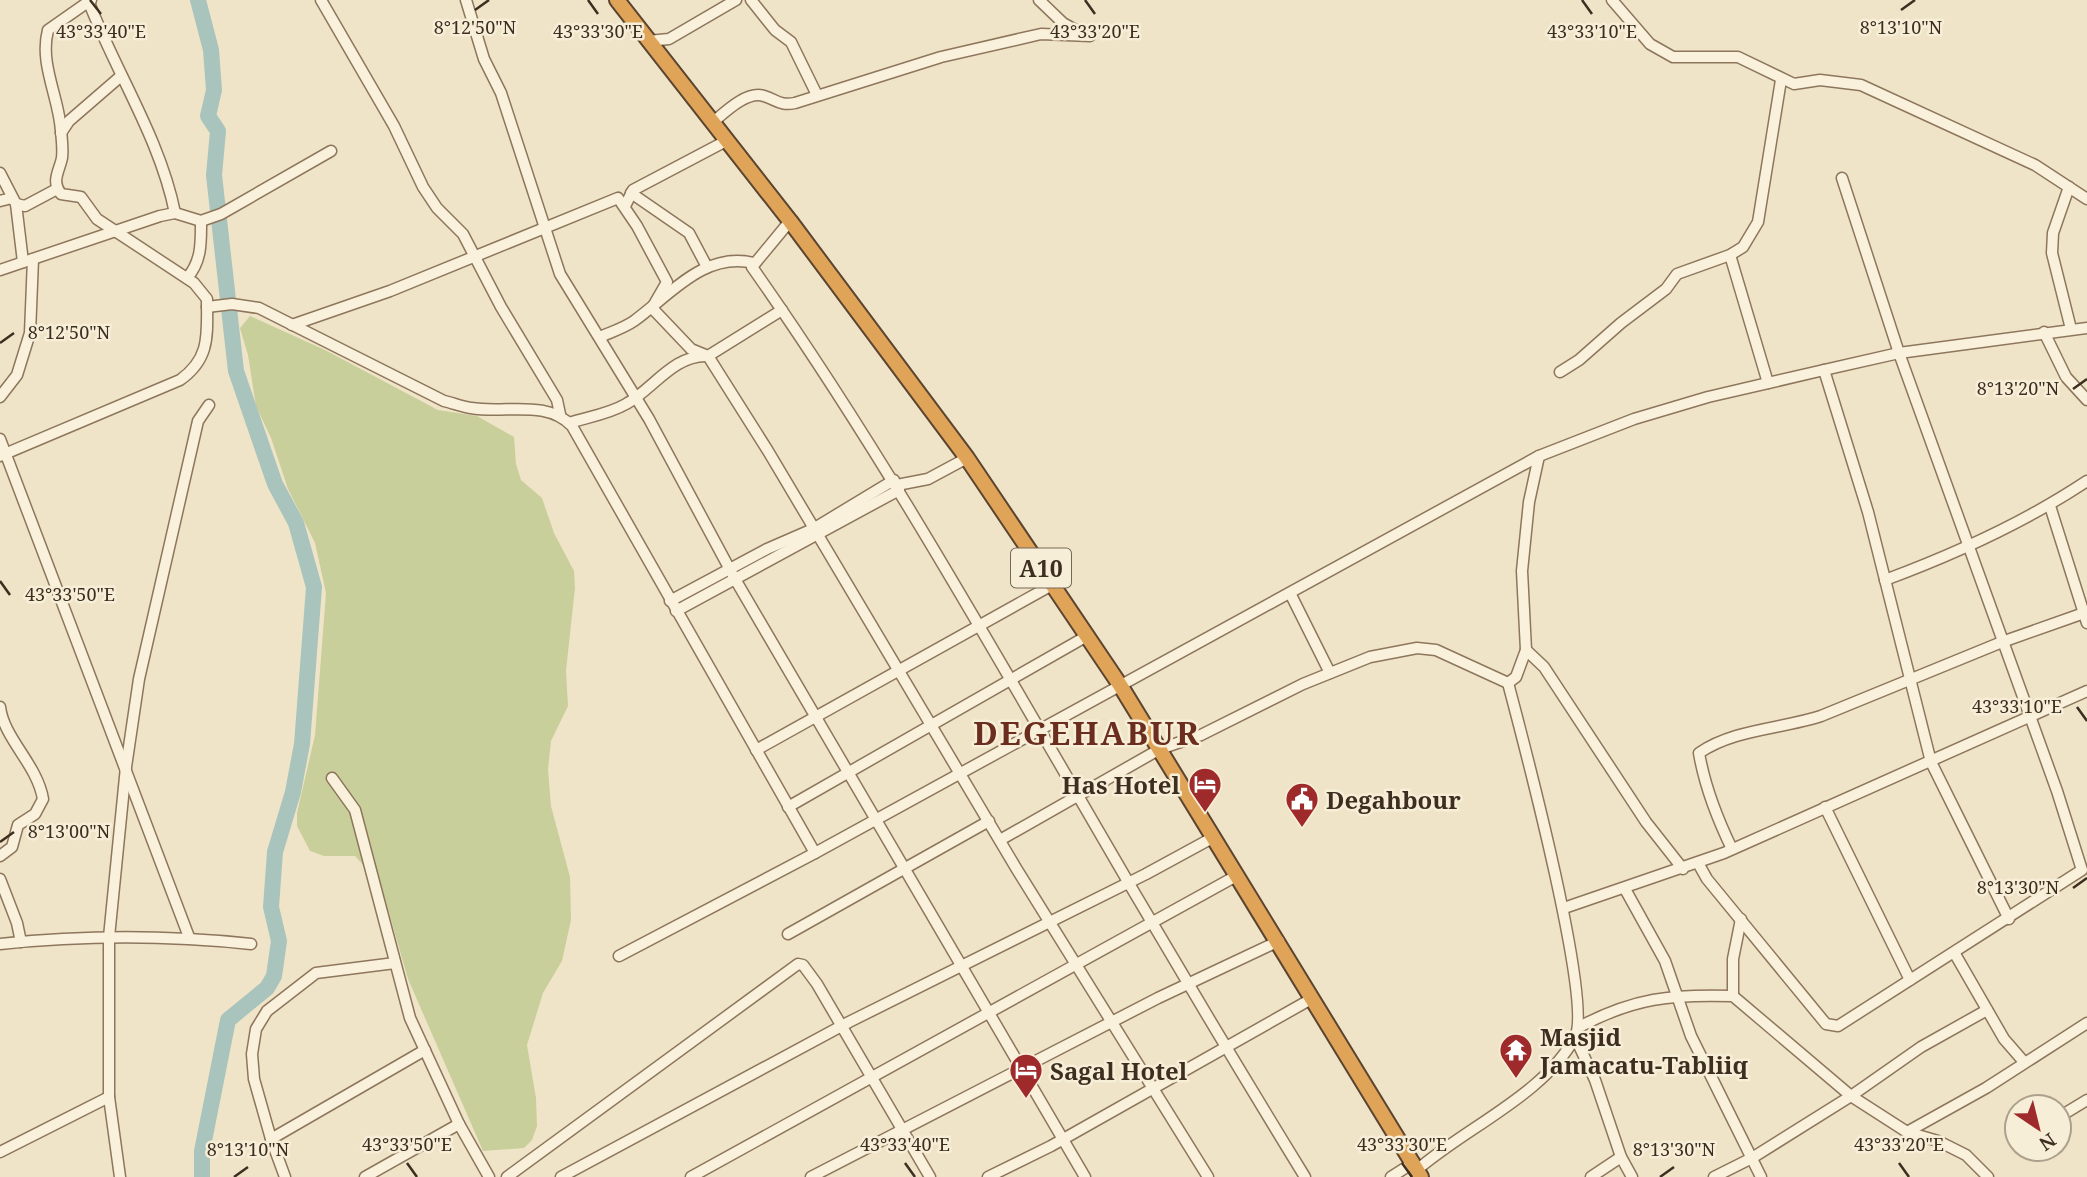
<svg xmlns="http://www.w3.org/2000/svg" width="2087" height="1177" font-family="'Noto Serif',serif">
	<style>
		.green { fill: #c9cf9b }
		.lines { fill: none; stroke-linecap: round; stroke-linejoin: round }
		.river { stroke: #a9c4bc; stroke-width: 16 }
		.minor-casing { stroke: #8d765c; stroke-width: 13 }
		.highway-casing { stroke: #5b4430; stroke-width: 18 }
		.minor { stroke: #faf1dc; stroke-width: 10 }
		.highway { stroke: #e0a458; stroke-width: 14 }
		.ticks { fill: none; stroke: #3d2e20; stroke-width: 2.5 }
		.labels { text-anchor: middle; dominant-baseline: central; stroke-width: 5; stroke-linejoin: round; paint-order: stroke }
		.shield { fill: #f7eed8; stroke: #756857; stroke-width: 2 }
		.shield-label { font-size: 23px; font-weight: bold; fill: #3d2e20 }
		.poi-label { font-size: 24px; font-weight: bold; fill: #3d2e20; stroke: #f7eed8; text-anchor: start }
		.district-label { font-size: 32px; font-weight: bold; letter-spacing: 2px; fill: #6b2e1e; stroke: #f7eed8 }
		.ticks-label { font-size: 18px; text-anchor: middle; fill: #3d2e20; stroke: #f7eed8; stroke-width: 5; stroke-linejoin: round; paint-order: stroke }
	</style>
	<rect width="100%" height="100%" fill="#f0e4c8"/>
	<path class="green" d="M250,316L325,350L438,410L477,416L514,437L516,464L521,480L542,498L554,533L574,571L575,588L566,671L568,706L551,741L548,769L551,806L570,877L571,920L562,961L543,993L527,1045L536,1098L537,1126L532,1140L524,1148L483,1151L408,979L381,885L355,856H324L310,851L297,826V813L315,735L326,593L315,543L288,489L271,438L256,406L248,355L240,328Z"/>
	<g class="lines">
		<path class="river" d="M198,0L211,50L214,90L208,116L218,131L214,175L236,371L275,484L296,523L314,587L302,744L293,792L275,852L271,907L279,941L274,976L267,988L228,1020L202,1151V1177"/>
		<defs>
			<g id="minor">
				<path d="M88,0C115,71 160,138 175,213"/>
				<path d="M321,0L394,126L423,187L437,208L463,234L501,307L557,400L560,414"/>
				<path d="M466,0L484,59L501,93L560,274L649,419L735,579L1085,1177"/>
				<path d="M751,0L775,30L791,42L817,95"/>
				<path d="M1039,0L1063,23L1079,32"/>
				<path d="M1612,0L1650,44L1673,57H1738L1794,84L1820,80L1861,85L2035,165L2087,199"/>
				<path d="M648,41L669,39L736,0"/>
				<path d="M712,123C724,113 747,90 764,96C777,100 780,106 795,103L941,57L1041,34L1090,36"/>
				<path d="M61,133L69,121L121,76"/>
				<path d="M0,173L16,204L23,262"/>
				<path d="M2069,187L2053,233L2052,253L2071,329"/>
				<path d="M631,193L689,233L707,267"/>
				<path d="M0,201L12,198"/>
				<path d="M16,204L25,206L57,189"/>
				<path d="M625,206L633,190L726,141"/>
				<path d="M790,221L752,267C864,426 961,594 1059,763C1139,902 1221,1040 1305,1177"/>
				<path d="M1730,255L1768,383"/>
				<path d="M0,270L160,216L175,213L201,221L221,214L331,151"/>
				<path d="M187,278C202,261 201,242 201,221"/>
				<path d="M207,307L232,304L259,308L444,401C453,403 462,407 471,408C505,414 546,399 572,426L815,853"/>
				<path d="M292,325L390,291L618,198L637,226L667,282L652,308L691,349L708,356L768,451L1016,868L1208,1177"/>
				<path d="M2044,332L2066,377L2087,400"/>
				<path d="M600,337C611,332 624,328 634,321C670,295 704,251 754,263"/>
				<path d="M1824,370L1868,512L1931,762L2009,919"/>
				<path d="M1560,372L1579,360L1621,323L1666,289L1677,274L1730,255L1743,247L1758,222L1781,80"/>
				<path d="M0,397L17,375L30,333L33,259"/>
				<path d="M569,423C588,417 609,414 626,404C652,390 674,354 708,356L782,310"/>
				<path d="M0,439L189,937"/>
				<path d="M0,456L180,380C211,358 207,334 207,299L194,283L97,219L81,197L61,194C51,181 59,172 62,158C63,150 62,140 61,131C59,97 39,64 48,30L91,0"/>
				<path d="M897,485L928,479L967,458"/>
				<path d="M2050,506L2087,623"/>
				<path d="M1885,580C1955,554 2024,523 2087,481"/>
				<path d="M1290,593L1330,673"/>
				<path d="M670,601L767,549L813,529L894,480"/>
				<path d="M676,611L899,490"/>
				<path d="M1526,650L1544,667L1646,822L1683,869"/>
				<path d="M1508,683L1516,677L1526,650L1522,571L1529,502L1539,456"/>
				<path d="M0,707C4,739 37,764 43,799L35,814L18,825L12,847L0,856"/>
				<path d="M756,750L1052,585"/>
				<path d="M332,778L355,810L410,1018L459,1124L489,1177"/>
				<path d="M788,807L1087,636"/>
				<path d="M1825,807L1910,980"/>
				<path d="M1000,840L1160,749L1201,735L1303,684L1370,657L1417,648L1436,650L1508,683"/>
				<path d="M1732,849C1717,818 1705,788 1699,753C1734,729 1781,729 1821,716L2002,642L2087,612"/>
				<path d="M1698,863L1707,879L1826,1024L1838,1026L2082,870L2057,791L1899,353L1842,178"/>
				<path d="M0,879L17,923L21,942"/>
				<path d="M1625,889L1665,961L1691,1036L1761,1177"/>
				<path d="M1564,908L1724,853L2087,691"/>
				<path d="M788,934L989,821"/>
				<path d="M0,944C84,935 167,935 251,944"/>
				<path d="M1955,954L2004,1039L2024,1062"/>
				<path d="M619,956L815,853L1539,456L1634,419L1708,397L1824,370L1899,353L2087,328"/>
				<path d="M1733,996V959L1741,919"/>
				<path d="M1579,1027C1634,998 1671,994 1733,996L1851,1096L1907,1132L1938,1141L1966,1155L1988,1177"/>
				<path d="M1575,1037L1595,1080L1621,1157L1632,1177"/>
				<path d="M2059,1117L2087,1100"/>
				<path d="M1907,1132L1986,1088L2087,1023"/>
				<path d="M271,1139L425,1050"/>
				<path d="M0,1152L109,1097"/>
				<path d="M1417,1170C1465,1128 1545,1094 1575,1037C1593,1002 1522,736 1508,683"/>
				<path d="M120,1177L109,1097V937L126,767L139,679L198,421L209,405"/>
				<path d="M285,1177L271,1139L254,1079L252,1054L256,1029L267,1011L316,973L395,963"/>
				<path d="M365,1177L459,1124"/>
				<path d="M507,1177L798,964L803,965L817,984L930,1177"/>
				<path d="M561,1177L849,1022L1146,874L1214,837"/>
				<path d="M691,1177L1238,875"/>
				<path d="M811,1177L1158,998L1279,941"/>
				<path d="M988,1177L1051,1146L1313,998"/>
				<path d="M1391,1177L1413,1163"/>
				<path d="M1591,1177L1621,1157"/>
				<path d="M1714,1177L1752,1158L1851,1096L1921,1047L1987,1010"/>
			</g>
			<path id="highway" d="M617,0L790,221L967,458L1120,685L1421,1177"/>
		</defs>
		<use href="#minor" class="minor-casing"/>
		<use href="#highway" class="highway-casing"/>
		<use href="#minor" class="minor"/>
		<use href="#highway" class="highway"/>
	</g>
	<path class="ticks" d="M90,0L101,14M588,0L598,14M1085,0L1095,14M1582,0L1592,14M475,10L489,0M1901,10L1915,0M0,343L14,333M2073,389L2087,379M0,581L10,595M2077,707L2087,721M0,842L14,832M2073,888L2087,878M407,1163L417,1177M905,1163L915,1177M1402,1163L1412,1177M1899,1163L1909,1177M234,1177L248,1167M1660,1177L1674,1167"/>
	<defs>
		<symbol id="hotel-pin" viewBox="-11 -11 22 30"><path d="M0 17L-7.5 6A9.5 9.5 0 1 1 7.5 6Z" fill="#9e2a2b" stroke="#f7eed8"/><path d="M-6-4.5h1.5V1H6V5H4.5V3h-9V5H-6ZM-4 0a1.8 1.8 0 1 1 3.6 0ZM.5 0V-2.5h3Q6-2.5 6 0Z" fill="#fff"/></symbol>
		<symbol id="civic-pin" viewBox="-11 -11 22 30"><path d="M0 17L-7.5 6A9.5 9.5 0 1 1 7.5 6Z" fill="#9e2a2b" stroke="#f7eed8"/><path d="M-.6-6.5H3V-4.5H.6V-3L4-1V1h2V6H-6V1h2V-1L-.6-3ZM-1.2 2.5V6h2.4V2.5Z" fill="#fff"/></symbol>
		<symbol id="temple-pin" viewBox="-11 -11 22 30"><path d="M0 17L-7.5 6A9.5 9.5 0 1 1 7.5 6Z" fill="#9e2a2b" stroke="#f7eed8"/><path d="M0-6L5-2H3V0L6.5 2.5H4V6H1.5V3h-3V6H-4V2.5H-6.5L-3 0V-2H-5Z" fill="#fff"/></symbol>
	</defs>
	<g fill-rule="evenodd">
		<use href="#hotel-pin" x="1186" y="765" width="38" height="52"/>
		<use href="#civic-pin" x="1283" y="780" width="38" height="52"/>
		<use href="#temple-pin" x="1497" y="1031" width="38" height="52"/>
		<use href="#hotel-pin" x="1007" y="1051" width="38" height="52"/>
	</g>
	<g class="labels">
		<rect class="shield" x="1011" y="548.5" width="60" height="39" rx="5"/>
		<g class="shield-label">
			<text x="1041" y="568">A10</text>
		</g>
		<g class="poi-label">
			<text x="1180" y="784" text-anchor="end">Has Hotel</text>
			<text x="1326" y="799">Degahbour</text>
			<text x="1540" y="1036">Masjid<tspan x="1540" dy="28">Jamacatu-Tabliiq</tspan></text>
			<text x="1050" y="1070">Sagal Hotel</text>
		</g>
		<g class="district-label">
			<text x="1087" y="732">DEGEHABUR</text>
		</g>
	</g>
	<g class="ticks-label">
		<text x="475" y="34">8°12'50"N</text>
		<text x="1901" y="34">8°13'10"N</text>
		<text x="101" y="38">43°33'40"E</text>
		<text x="598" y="38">43°33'30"E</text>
		<text x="1095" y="38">43°33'20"E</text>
		<text x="1592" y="38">43°33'10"E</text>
		<text x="69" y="339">8°12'50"N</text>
		<text x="2018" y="395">8°13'20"N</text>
		<text x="70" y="601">43°33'50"E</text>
		<text x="2017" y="713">43°33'10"E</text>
		<text x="69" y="838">8°13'00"N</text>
		<text x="2018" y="894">8°13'30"N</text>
		<text x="407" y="1151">43°33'50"E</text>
		<text x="905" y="1151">43°33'40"E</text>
		<text x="1402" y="1151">43°33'30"E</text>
		<text x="1899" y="1151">43°33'20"E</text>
		<text x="248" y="1156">8°13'10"N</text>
		<text x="1674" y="1156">8°13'30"N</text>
	</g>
	<g transform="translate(2038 1128) rotate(145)"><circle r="33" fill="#f7eed8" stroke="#ada18e" stroke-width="2"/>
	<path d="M0-5L12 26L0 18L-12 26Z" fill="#9e2a2b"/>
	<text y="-10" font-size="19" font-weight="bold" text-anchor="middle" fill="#3d2e20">N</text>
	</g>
</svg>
